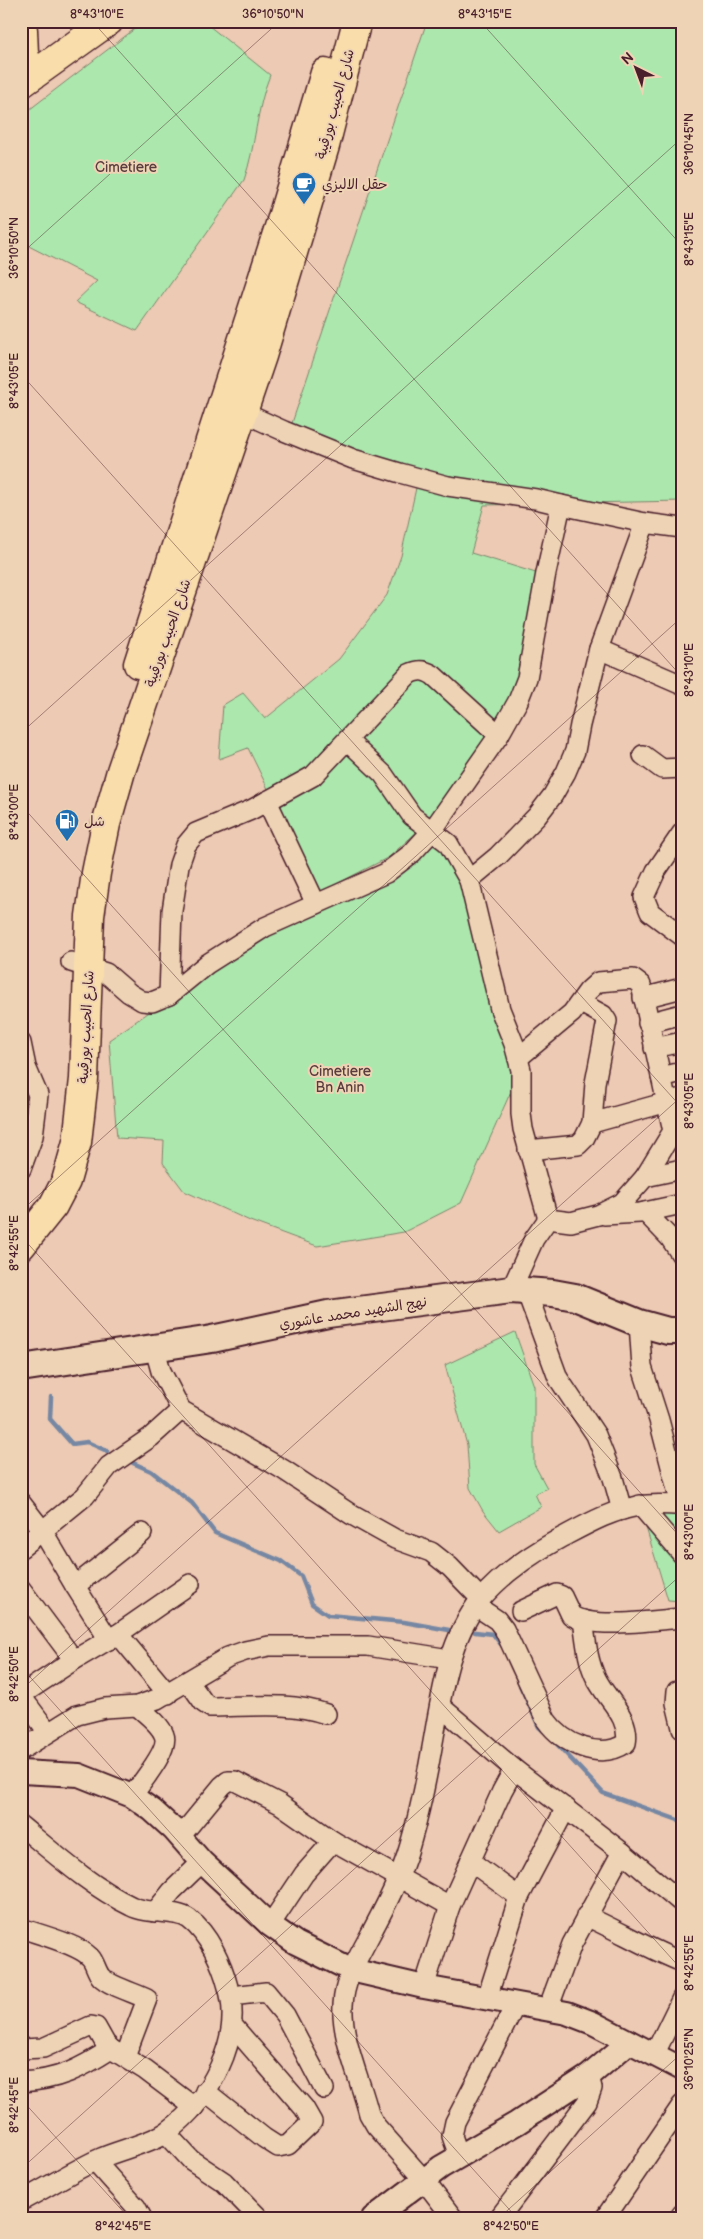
<svg xmlns="http://www.w3.org/2000/svg" width="703" height="2239" font-family="'Balsamiq Sans','Playpen Sans Arabic',sans-serif">
	<style>
		.green { fill: #ace8ad; stroke: #7b846c }
		.lines { fill: none; stroke-linecap: round; stroke-linejoin: round }
		.stream { stroke: #7687a3; stroke-width: 4.5 }
		.minor-casing { stroke: #4a1f2b; stroke-width: 22 }
		.tertiary-casing { stroke: #4a1f2b; stroke-width: 26 }
		.secondary-casing { stroke: #4a1f2b; stroke-width: 30 }
		.primary-casing { stroke: #4a1f2b; stroke-width: 31 }
		.minor { stroke: #eed4b5; stroke-width: 19 }
		.tertiary { stroke: #eed4b5; stroke-width: 22 }
		.secondary { stroke: #eed4b5; stroke-width: 26 }
		.primary { stroke: #f9deab; stroke-width: 28 }
		.ticks { fill: none; stroke: #4a1f2b; stroke-width: 1; stroke-opacity: 0.45 }
		.labels { text-anchor: middle; dominant-baseline: central; stroke-width: 4; stroke-linejoin: round; paint-order: stroke }
		.street-label { font-size: 14px; fill: #4a1f2b; stroke: #eed4b5 }
		.park-label { font-size: 14px; fill: #593d3e; stroke: #eed4b5 }
		.poi-label { font-size: 14px; fill: #4a1f2b; stroke: #eed4b5; text-anchor: start }
		.neatline { fill: none; stroke: #4a1f2b; stroke-width: 2 }
		.ticks-label { font-size: 12px; text-anchor: middle; fill: #4a1f2b }
	</style>
	<rect width="100%" height="100%" fill="#edcab3"/>
	<filter id="ink" filterUnits="userSpaceOnUse"><feTurbulence type="fractalNoise" baseFrequency=".02" numOctaves="2"/><feDisplacementMap in="SourceGraphic" scale="10" xChannelSelector="R" yChannelSelector="G"/><feConvolveMatrix kernelMatrix="1 2 1 2 8 2 1 2 1" color-interpolation-filters="sRGB"/></filter>
	<g filter="url(#ink)">
		<g class="green">
			<path d="M145,21H203L270,75C256,109 256,146 244,180L137,331L75,302L97,281L21,242V116Z"/>
			<path d="M427,21H682V501L484,505L471,553L539,574L522,678L498,729L486,770L389,857L319,893L248,748L219,759L223,705L243,693L265,719L339,659L387,595L401,556L418,479L290,429Z"/>
			<path d="M439,837L458,871L516,1080L461,1203L404,1232L317,1246L250,1221L184,1191L163,1163L164,1141L117,1138L109,1040L233,954L280,930Z"/>
			<path d="M515,1332L534,1386V1464L547,1488L535,1494L541,1507L499,1531L483,1511L470,1488L467,1445L445,1365Z"/>
			<path d="M682,1503V1601L668,1600L641,1511Z"/>
		</g>
		<g class="lines">
			<g class="stream">
				<path d="M51,1397L50,1419L72,1444L87,1442L107,1451"/>
				<path d="M133,1463L151,1471L192,1503L215,1533L281,1561L301,1576L312,1604L328,1615L404,1622L449,1630"/>
				<path d="M475,1632L493,1634L504,1648"/>
				<path d="M520,1685L539,1727L547,1734"/>
				<path d="M554,1741L603,1793L678,1820L682,1824"/>
			</g>
			<defs>
				<g id="minor">
					<path d="M561,505L645,523"/>
					<path d="M599,649L682,685"/>
					<path d="M348,741L383,774L412,816L448,843L469,880L498,856L537,816L553,795L566,772L575,751L580,725L599,649L645,523L682,528"/>
					<path d="M643,755L662,769L682,768"/>
					<path d="M267,801L316,904"/>
					<path d="M682,833L656,871L644,897L650,912L682,936"/>
					<path d="M469,880L500,1009L514,1044L521,1070V1114L523,1129L548,1219"/>
					<path d="M71,962L106,973L129,993L142,1001L152,1002L169,995L207,964L265,927L386,873L412,853L432,831L499,735L518,701L527,678L546,573L561,505L536,499L448,486L400,473L353,459L284,431L233,408"/>
					<path d="M169,995L172,911L179,865L186,845L196,833L251,810L313,776L409,674C418,670 423,669 433,675L499,735"/>
					<path d="M643,998L682,988"/>
					<path d="M581,1003L603,1015L607,1021L595,1083L592,1123L682,1098"/>
					<path d="M648,1023L682,1014"/>
					<path d="M21,1043L26,1067L38,1095L33,1136L21,1169"/>
					<path d="M654,1048L682,1042"/>
					<path d="M661,1077L682,1072"/>
					<path d="M528,1150L578,1145L584,1139L592,1123"/>
					<path d="M645,1177L682,1169"/>
					<path d="M645,1212L670,1238L682,1256"/>
					<path d="M604,1215L640,1213L682,1204"/>
					<path d="M511,1290L534,1239L548,1219L571,1222L598,1215L622,1203L645,1177L673,1131L641,985L633,979L598,982L588,991L572,1013L518,1058"/>
					<path d="M526,1290L558,1378L596,1435L613,1478L622,1510"/>
					<path d="M639,1323L642,1367L659,1420L681,1505"/>
					<path d="M154,1346L161,1371L181,1410L284,1470L352,1515L395,1539L431,1552L450,1567L481,1599"/>
					<path d="M21,1503L42,1530L75,1586"/>
					<path d="M640,1505L682,1554"/>
					<path d="M21,1548L85,1496L109,1466L151,1437L181,1410"/>
					<path d="M21,1589L74,1660"/>
					<path d="M476,1606L497,1620L504,1629L546,1720C563,1744 600,1761 626,1743C631,1717 606,1699 596,1678C587,1660 586,1639 583,1620"/>
					<path d="M521,1611L557,1594L562,1596L571,1615C592,1630 655,1620 682,1618"/>
					<path d="M118,1634L168,1694"/>
					<path d="M109,1640L75,1586L142,1533"/>
					<path d="M189,1682L204,1703L210,1707C248,1707 289,1701 326,1714"/>
					<path d="M682,1689L677,1691L676,1703L682,1728"/>
					<path d="M21,1695L74,1660L118,1634L190,1584"/>
					<path d="M21,1696L48,1732"/>
					<path d="M440,1706L514,1769L622,1852L682,1903"/>
					<path d="M21,1750L77,1715L105,1708L137,1706L157,1699L228,1657L245,1651L269,1646H368L449,1659"/>
					<path d="M132,1796C141,1783 170,1749 164,1735C160,1724 146,1714 137,1706"/>
					<path d="M21,1826C56,1855 90,1886 131,1906C148,1915 175,1909 189,1919C209,1934 222,1964 228,1987C244,2039 209,2101 168,2131C154,2142 119,2150 101,2158C74,2170 48,2187 21,2201"/>
					<path d="M180,1837L222,1786L228,1781H235L280,1804L333,1841L450,1906"/>
					<path d="M470,1861L519,1897"/>
					<path d="M155,1912L172,1891L202,1862"/>
					<path d="M586,1916C619,1931 649,1949 682,1962"/>
					<path d="M270,1925L304,1874L333,1841"/>
					<path d="M21,1928C38,1934 78,1944 90,1957C95,1962 96,1971 101,1977C110,1986 135,1993 147,1999L125,2057"/>
					<path d="M424,1987L450,1906L502,1791L514,1769"/>
					<path d="M231,1996L266,1992L285,2015L324,2089"/>
					<path d="M487,1998L519,1897L566,1808"/>
					<path d="M548,2009L572,1944L622,1852"/>
					<path d="M21,2049L43,2048L91,2026L96,2027L105,2043L111,2049L145,2070L194,2107"/>
					<path d="M654,2055L682,1998"/>
					<path d="M21,2082C59,2080 80,2069 111,2049"/>
					<path d="M205,2091L264,2138L278,2147L288,2145L312,2122L304,2108L233,2026"/>
					<path d="M166,2133L191,2160L224,2182L259,2218"/>
					<path d="M459,2156L452,2136L455,2122L516,2004"/>
					<path d="M95,2161L136,2207L142,2218"/>
					<path d="M453,2218L423,2179L376,2126L369,2114C361,2081 341,2039 343,2005C344,1980 358,1958 369,1937C385,1907 401,1877 410,1845C420,1811 427,1777 433,1742C442,1692 448,1641 480,1600C500,1576 530,1555 557,1540C582,1527 610,1510 639,1506C653,1503 668,1505 682,1505"/>
					<path d="M499,2218L587,2102L592,2088L589,2076"/>
					<path d="M605,2218L682,2105"/>
					<path d="M679,2218L682,2214"/>
				</g>
				<g id="tertiary">
					<path d="M21,1772L79,1775L132,1796L152,1810L173,1829L202,1862L270,1925L296,1943L351,1970L424,1987L567,2013L593,2023L682,2069"/>
					<path d="M373,2218L441,2167L517,2123L589,2076L629,2042"/>
				</g>
				<path id="secondary" d="M21,1368L212,1339L328,1314L511,1290L553,1293L575,1297L639,1323L668,1331H682"/>
				<g id="primary">
					<path d="M23,30L24,54L32,75"/>
					<path d="M21,84L109,21"/>
					<path d="M138,664L281,221L325,73"/>
					<path d="M21,1246L53,1206L66,1181L77,1142L84,1079L90,916L96,873L106,824L121,771L262,356L325,146L357,21"/>
				</g>
			</defs>
			<use href="#minor" class="minor-casing"/>
			<use href="#tertiary" class="tertiary-casing"/>
			<use href="#secondary" class="secondary-casing"/>
			<use href="#primary" class="primary-casing"/>
			<use href="#minor" class="minor"/>
			<use href="#tertiary" class="tertiary"/>
			<use href="#secondary" class="secondary"/>
			<use href="#primary" class="primary"/>
		</g>
	</g>
	<path class="ticks" d="M92,21L682,677M480,21L682,246M21,254L280,21M21,374L682,1108M21,733L682,138M21,805L682,1539M21,1211L682,617M21,1236L682,1970M21,1667L517,2218M21,1690L682,1096M21,2099L129,2218M21,2169L682,1574M499,2218L682,2053"/>
	<defs>
		<symbol id="cafe-pin" viewBox="-11 -11 22 30"><path d="M0 17L-7.5 6A9.5 9.5 0 1 1 7.5 6Z" fill="#1f6fb2" stroke="#eed4b5"/><path d="M-5.5-4.5H6V0H3Q3 3.5 0 3.5H-2.5Q-5.5 3.5-5.5 0ZM3-3.2v2h1.7v-2ZM-6 4.5H4V6H-6Z" fill="#fff"/></symbol>
		<symbol id="fuel-pin" viewBox="-11 -11 22 30"><path d="M0 17L-7.5 6A9.5 9.5 0 1 1 7.5 6Z" fill="#1f6fb2" stroke="#eed4b5"/><path d="M-5.5-6h7V0h2V4h1.3V-2.5L3-4.5l.8-.8L6-3V5H2.5V1h-1V6h-7ZM-4.2-4.7v3.2H.2V-4.7Z" fill="#fff"/></symbol>
	</defs>
	<g fill-rule="evenodd">
		<use href="#cafe-pin" x="290" y="170" width="28" height="38"/>
		<use href="#fuel-pin" x="53" y="807" width="28" height="38"/>
	</g>
	<g class="labels">
		<g class="street-label">
			<text transform="translate(335 104) rotate(-75)">شارع الحبيب بورقيبة</text>
			<text transform="translate(168 633) rotate(-71)">شارع الحبيب بورقيبة</text>
			<text transform="translate(86 1027) rotate(-87)">شارع الحبيب بورقيبة</text>
			<text transform="translate(353 1313) rotate(-9)">نهج الشهيد محمد عاشوري</text>
		</g>
		<g class="park-label">
			<text x="126" y="167">Cimetiere</text>
			<text x="340" y="1071">Cimetiere<tspan x="340" dy="16">Bn Anin</tspan></text>
		</g>
		<g class="poi-label">
			<text x="322" y="184">حقل الاليزي</text>
			<text x="84" y="821">شل</text>
		</g>
	</g>
	<rect width="703" height="2239" fill="none" stroke="#eed4b5" stroke-width="55"/>
	<g transform="translate(636 68) rotate(318)" stroke="#eed4b5" stroke-width="4" paint-order="stroke">
	<path d="M0-4L9 19L0 12L-9 19Z" fill="#4a1f2b"/>
	<text y="-8" font-size="14" font-weight="bold" text-anchor="middle" fill="#4a1f2b">N</text>
	</g>
	<rect x="28" y="28" width="648" height="2184" class="neatline"/>
	<g class="ticks-label">
		<text x="97" y="18">8°43'10"E</text>
		<text x="273" y="18">36°10'50"N</text>
		<text x="485" y="18">8°43'15"E</text>
		<text transform="translate(689 144) rotate(-90)" y="4">36°10'45"N</text>
		<text transform="translate(689 239) rotate(-90)" y="4">8°43'15"E</text>
		<text transform="translate(14 248) rotate(-90)" y="4">36°10'50"N</text>
		<text transform="translate(14 381) rotate(-90)" y="4">8°43'05"E</text>
		<text transform="translate(689 670) rotate(-90)" y="4">8°43'10"E</text>
		<text transform="translate(14 812) rotate(-90)" y="4">8°43'00"E</text>
		<text transform="translate(689 1101) rotate(-90)" y="4">8°43'05"E</text>
		<text transform="translate(14 1243) rotate(-90)" y="4">8°42'55"E</text>
		<text transform="translate(689 1532) rotate(-90)" y="4">8°43'00"E</text>
		<text transform="translate(14 1674) rotate(-90)" y="4">8°42'50"E</text>
		<text transform="translate(689 1963) rotate(-90)" y="4">8°42'55"E</text>
		<text transform="translate(689 2059) rotate(-90)" y="4">36°10'25"N</text>
		<text transform="translate(14 2105) rotate(-90)" y="4">8°42'45"E</text>
		<text x="123" y="2230">8°42'45"E</text>
		<text x="511" y="2230">8°42'50"E</text>
	</g>
</svg>
